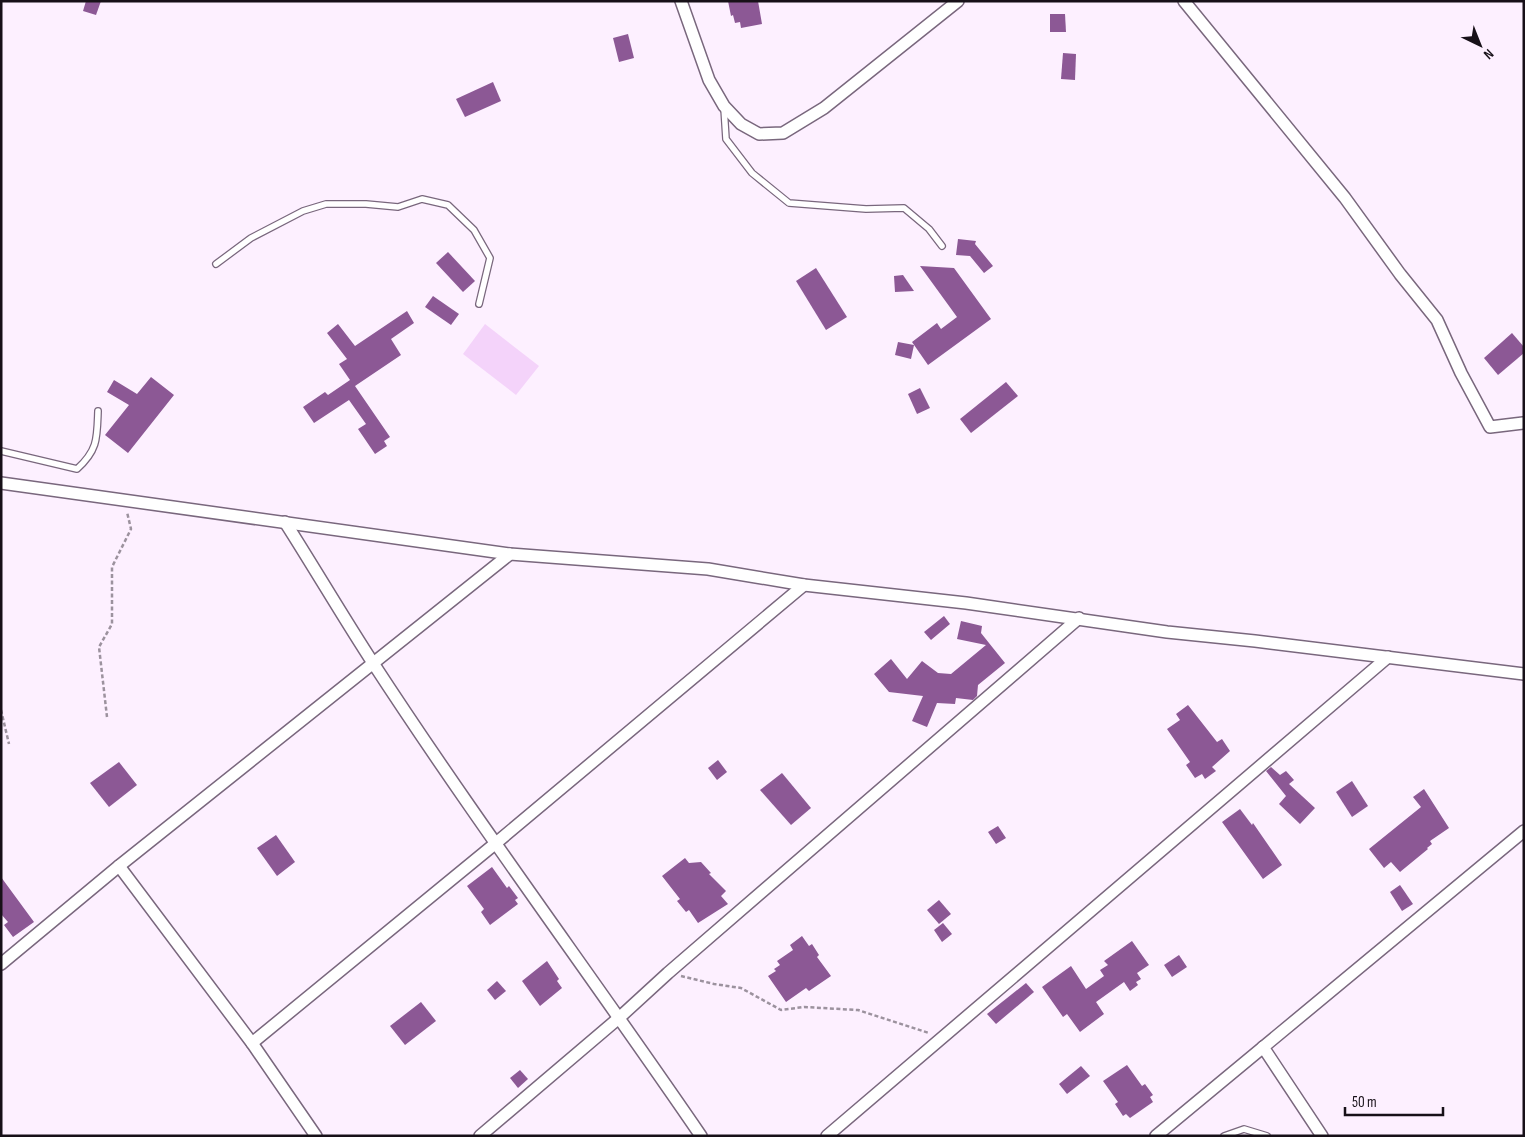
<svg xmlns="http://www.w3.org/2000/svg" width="1525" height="1137" font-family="'Sofia Sans Condensed',sans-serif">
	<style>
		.green { fill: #f4d3fa }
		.building { fill: #8c5895 }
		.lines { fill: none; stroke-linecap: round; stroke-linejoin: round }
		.lane-casing { stroke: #79677d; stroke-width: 8 }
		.street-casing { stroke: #79677d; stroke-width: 14 }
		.path { stroke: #9c929e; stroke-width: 2.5; stroke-dasharray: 4 2.5; stroke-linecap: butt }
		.lane { stroke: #fff; stroke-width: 5.5 }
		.street { stroke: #fff; stroke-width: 11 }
	</style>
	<rect width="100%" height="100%" fill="#fdf0ff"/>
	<path class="green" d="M485,324L539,366L516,395L463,354Z"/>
	<g class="building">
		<path d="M86,1H101L96,15L83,11Z"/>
		<path d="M728,1H758L762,24L741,28L740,22L735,23L733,15L731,16Z"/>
		<path d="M1050,14H1065L1066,32H1050Z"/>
		<path d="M628,34L634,58L619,62L613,38Z"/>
		<path d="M1063,53L1076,54L1075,80L1061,79Z"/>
		<path d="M493,82L501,101L465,117L456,99Z"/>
		<path d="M958,239L976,241L975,244L993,266L984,273L970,256L956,255Z"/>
		<path d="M448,252L475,281L463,292L436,263Z"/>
		<path d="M920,266L954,268L991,319L928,365L912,342L937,323L941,329L957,317Z"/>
		<path d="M816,268L847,317L826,330L796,281Z"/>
		<path d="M903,275L914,291L895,292L894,276Z"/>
		<path d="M433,296L459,314L451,325L425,307Z"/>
		<path d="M407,311L414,323L391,339L401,355L355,386L390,437L384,441L387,446L375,454L358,429L366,424L349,400L314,423L303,407L325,392L328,395L350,380L339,364L347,359L327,333L338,324L355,346Z"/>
		<path d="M1512,333L1524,347V353L1498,375L1484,358Z"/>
		<path d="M898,342L914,345L911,359L895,355Z"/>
		<path d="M151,377L174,395L128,453L105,435L129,405L107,392L114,380L137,394Z"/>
		<path d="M1006,382L1018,396L971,433L960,419Z"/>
		<path d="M920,388L930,408L917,414L908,394Z"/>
		<path d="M944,616L950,624L931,640L924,632Z"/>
		<path d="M961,621L982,626L981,633L1005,663L978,685L977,696L973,700L956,698L955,704L937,703L927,727L912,721L923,696L889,692L874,674L891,659L907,679L922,661L938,673L951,674L986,645L957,639Z"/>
		<path d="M1188,705L1217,742L1222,739L1230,751L1212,767L1216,771L1205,779L1202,774L1195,778L1186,765L1190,762L1167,729L1180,720L1176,714Z"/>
		<path d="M718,760L727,772L717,780L708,768Z"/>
		<path d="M119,762L137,785L109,807L90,783Z"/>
		<path d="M1271,767L1280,775L1286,771L1294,780L1289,784L1315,808L1300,824L1279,804L1286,796L1266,771Z"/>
		<path d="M782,773L811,808L791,825L760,790Z"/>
		<path d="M1352,781L1368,806L1352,817L1336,792Z"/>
		<path d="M1424,789L1449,828L1430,841L1432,844L1427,848L1428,849L1400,872L1391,862L1384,868L1369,849L1421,807L1413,797Z"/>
		<path d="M1240,809L1252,825L1253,823L1282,865L1263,879L1222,822Z"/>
		<path d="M998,826L1006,838L996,844L988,832Z"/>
		<path d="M276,835L295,862L277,876L257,848Z"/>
		<path d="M685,858L689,863L701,862L711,873L709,874L726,891L721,896L728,904L698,923L689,910L686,912L677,901L680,899L662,876Z"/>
		<path d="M492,867L507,888L509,886L518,898L515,900L518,904L490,925L481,912L484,909L467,886Z"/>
		<path d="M1,877L34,922L13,937L4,925L8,922L1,914Z"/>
		<path d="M1400,885L1413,904L1402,911L1390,892Z"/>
		<path d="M939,900L951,914L939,924L927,910Z"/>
		<path d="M943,923L952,934L942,942L934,930Z"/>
		<path d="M802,936L809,946L812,944L819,955L817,957L831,976L809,991L806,988L786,1002L768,976L776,971L774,969L780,965L777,961L793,950L790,945Z"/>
		<path d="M1132,941L1149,965L1137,973L1141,979L1136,982L1138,985L1130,991L1124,982L1096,1002L1104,1014L1080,1032L1067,1014L1063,1017L1042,987L1071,966L1086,989L1104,976L1100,970L1108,965L1104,961Z"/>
		<path d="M1179,955L1187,967L1172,977L1164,965Z"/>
		<path d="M547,961L559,979L557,981L562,988L540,1006L522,981Z"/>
		<path d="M497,981L506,991L495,1000L487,990Z"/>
		<path d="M1026,983L1034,992L996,1024L987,1014Z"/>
		<path d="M421,1002L436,1021L405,1045L390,1026Z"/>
		<path d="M1127,1065L1142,1086L1145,1084L1153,1095L1150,1097L1153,1102L1130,1118L1126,1114L1123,1116L1115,1104L1118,1102L1103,1081Z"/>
		<path d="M1081,1066L1090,1076L1067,1094L1059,1084Z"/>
		<path d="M520,1070L528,1079L518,1088L510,1078Z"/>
	</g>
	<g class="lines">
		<defs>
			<g id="lane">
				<path d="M724,108L726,139L752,173L789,203L866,209L904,208L929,229L942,246"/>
				<path d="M216,264L251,238L303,211L326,204H366L398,207L422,199L448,205L474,230L490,258L479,304"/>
				<path d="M1,451L77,469C98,450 97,438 98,411"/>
				<path d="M1224,1136L1244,1129L1267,1136"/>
			</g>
			<g id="street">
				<path d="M681,1L709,80L724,106L741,124L759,134L783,133L824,108L958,1"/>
				<path d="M1184,1L1345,198L1400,274L1437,320L1461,373L1490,427L1523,423"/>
				<path d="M1,483L510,554L708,569L804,585L966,603L1167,632L1255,641L1524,674"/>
				<path d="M285,522C315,569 343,617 373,663C478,824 593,978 701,1136"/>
				<path d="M119,866L252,1043L316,1136"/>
				<path d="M1,964L119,866L510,554"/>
				<path d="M252,1043L496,843L804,585"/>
				<path d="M1263,1047L1322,1136"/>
				<path d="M480,1136L620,1017L668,973L1079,618"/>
				<path d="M827,1136L1388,657"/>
				<path d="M1156,1136L1524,831"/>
			</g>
		</defs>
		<use href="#lane" class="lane-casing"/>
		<use href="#street" class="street-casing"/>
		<g class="path">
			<path d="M1,710L9,744"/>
			<path d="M107,717L99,647L112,624V567L131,529L127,512"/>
			<path d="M681,976L714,984L741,988L781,1010L804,1007L858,1010L929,1033"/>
		</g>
		<use href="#lane" class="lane"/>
		<use href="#street" class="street"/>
	</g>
	<rect width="1525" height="1137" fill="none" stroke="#171018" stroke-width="5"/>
	<g transform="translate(1480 45) rotate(137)" stroke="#fdf0ff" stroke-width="4" paint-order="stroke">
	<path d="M0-4L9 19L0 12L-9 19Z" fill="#171018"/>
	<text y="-8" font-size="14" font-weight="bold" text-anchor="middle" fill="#171018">N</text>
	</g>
	<path d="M1345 1107v8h98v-8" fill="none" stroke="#171018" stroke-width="2.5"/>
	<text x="1352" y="1107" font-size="15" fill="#171018" stroke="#fdf0ff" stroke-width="4" paint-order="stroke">50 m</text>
</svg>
